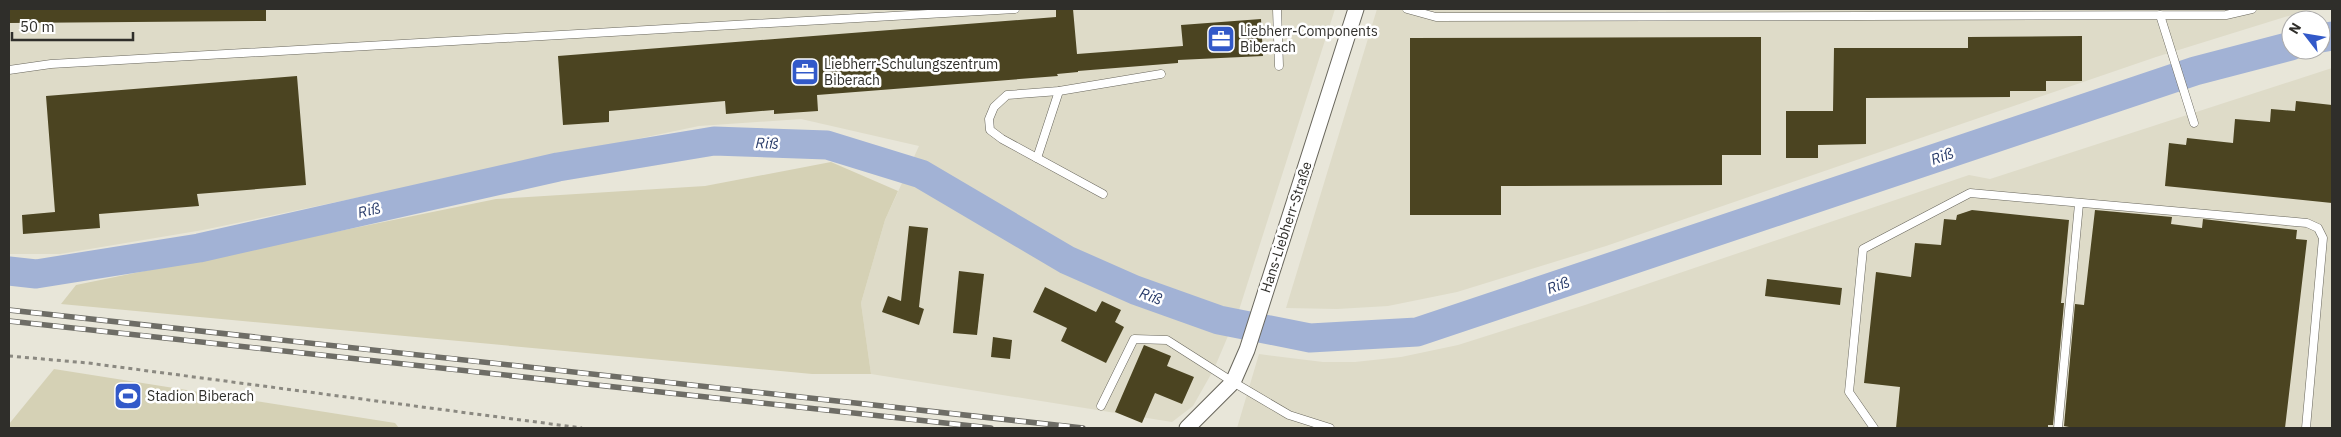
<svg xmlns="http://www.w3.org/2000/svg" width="2341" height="437" font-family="'IBM Plex Sans',sans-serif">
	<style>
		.built { fill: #dedbc8 }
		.green { fill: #d5d1b5 }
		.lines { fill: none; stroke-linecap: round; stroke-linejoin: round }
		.river { stroke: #a2b2d5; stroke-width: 29 }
		.building { fill: #4b4421 }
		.service-casing { stroke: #68665c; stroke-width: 9 }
		.minor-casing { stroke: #68665c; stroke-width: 17 }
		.path { stroke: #8b8981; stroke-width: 3; stroke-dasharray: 4 4; stroke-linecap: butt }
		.service { stroke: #fff; stroke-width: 8 }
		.minor { stroke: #fff; stroke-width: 15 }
		.rail-casing { stroke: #6e6d66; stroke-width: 5.5 }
		.rail { stroke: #fff; stroke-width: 4; stroke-dasharray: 11; stroke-linecap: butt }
		.labels { text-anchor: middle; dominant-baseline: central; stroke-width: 5; stroke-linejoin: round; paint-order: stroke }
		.poi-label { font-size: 14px; fill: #2f2e2a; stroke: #fff; text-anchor: start }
		.street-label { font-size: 14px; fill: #2f2e2a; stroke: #fff }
		.water-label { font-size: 15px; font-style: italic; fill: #2a3d6b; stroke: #fff }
	</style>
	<rect width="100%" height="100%" fill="#e8e6d9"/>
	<g class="built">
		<path d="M9,9H1335L1239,310L1214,369L1193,406L1172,422L871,374L861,303L885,220L919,146L801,119L699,126L203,230L60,254H9Z"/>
		<path d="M1377,9H2311L2156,57L1606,246L1457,292L1388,306L1337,309L1286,308Z"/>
		<path d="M2332,68V428H1237L1259,354L1323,362H1355L1401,357L1458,345L1585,305L1969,175L1990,179Z"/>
	</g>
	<g class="green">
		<path d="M831,162L898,191L885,220L861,303L871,374H812L61,304L76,285L496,199L705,186Z"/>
		<path d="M54,369L395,423L399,428H9V424Z"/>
	</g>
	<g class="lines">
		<g class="river">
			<path d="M2321,38L2332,36"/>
			<path d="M9,271L36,274L199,248L558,167L714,141L827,145L921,174L1067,260L1135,290L1219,320L1310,338L1417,332L2195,71L2291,46"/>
		</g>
	</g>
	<g class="building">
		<path d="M9,9H266V21L9,23Z"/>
		<path d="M1056,9H1073L1077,54L1183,46L1181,25L1261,19L1263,56L1178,60V63L1078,71V72L1057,74L1058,76L817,95L818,111L774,114V110L726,114L725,101L609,111V122L563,125L558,56L1056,17Z"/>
		<path d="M2082,36V81H2046V91H2010V97L1866,98V144L1818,145V158H1786V111H1833L1834,48H1968V37Z"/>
		<path d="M1761,37V155H1722V185L1501,186V215H1410V38Z"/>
		<path d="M297,76L306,185L197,194L199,206L99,214L100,228L23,234L22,215L55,212L46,96Z"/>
		<path d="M2296,101L2332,105V203L2165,186L2169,143L2186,145L2187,138L2233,143L2235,119L2270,122L2271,109L2295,111Z"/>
		<path d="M1972,210L2069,220L2061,303H2064L2053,425H2048V428H1896L1900,387L1864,383L1876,272L1911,277L1915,243L1941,245L1944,219L1956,220L1957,215Z"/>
		<path d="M2095,210L2172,217L2171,224L2202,228L2203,219L2297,230L2296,239L2307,240L2285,428H2074L2064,426L2075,304L2084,305Z"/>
		<path d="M909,226L928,228L919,307L924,309L919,325L882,312L888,296L901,301Z"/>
		<path d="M959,271L984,274L977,335L953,333Z"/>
		<path d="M1767,279L1842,288L1840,305L1765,296Z"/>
		<path d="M1045,287L1096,312L1102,301L1121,310L1115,322L1124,327L1106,363L1061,341L1067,328L1033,312Z"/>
		<path d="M993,337L1012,340L1010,359L991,357Z"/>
		<path d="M1144,345L1171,356L1167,366L1194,377L1182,404L1155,393L1142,423L1115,412Z"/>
	</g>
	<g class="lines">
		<defs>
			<g id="service">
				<path d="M1277,9L1279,66"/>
				<path d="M1407,9L1436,17L2226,15L2252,9"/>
				<path d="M2160,15L2194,123"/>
				<path d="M9,70L51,64L1015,9"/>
				<path d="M1037,158L1059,91"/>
				<path d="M1103,194L1002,139L990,130L989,119L994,107L1007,95L1059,91L1161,74"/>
				<path d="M1101,406L1134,339L1167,340L1233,382L1289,415L1330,428"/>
				<path d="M1874,428L1849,392L1863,249L1970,193L2307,223L2318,228L2323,238L2306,428"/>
				<path d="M2058,428L2079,204"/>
			</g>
			<path id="minor" d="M1187,428L1233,382L1247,350L1356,9"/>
		</defs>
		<use href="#service" class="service-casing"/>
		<use href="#minor" class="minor-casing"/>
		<path class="path" d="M9,356L88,363L582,428"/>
		<use href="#service" class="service"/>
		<use href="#minor" class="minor"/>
		<defs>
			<g id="rail">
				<path d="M9,310L1083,428"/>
				<path d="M9,321L991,428"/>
			</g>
		</defs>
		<use href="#rail" class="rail-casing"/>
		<use href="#rail" class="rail"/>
	</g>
	<defs>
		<symbol id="office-square" viewBox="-11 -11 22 22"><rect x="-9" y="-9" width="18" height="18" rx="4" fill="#3259c9" stroke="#fff"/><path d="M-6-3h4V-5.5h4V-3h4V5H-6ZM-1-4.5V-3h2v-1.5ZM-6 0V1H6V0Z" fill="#fff"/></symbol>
		<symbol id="stadium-square" viewBox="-11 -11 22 22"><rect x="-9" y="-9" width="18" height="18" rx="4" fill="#3259c9" stroke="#fff"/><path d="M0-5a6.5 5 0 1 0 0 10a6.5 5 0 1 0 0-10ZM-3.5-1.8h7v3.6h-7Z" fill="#fff"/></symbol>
	</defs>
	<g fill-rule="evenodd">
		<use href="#office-square" x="1205" y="23" width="32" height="32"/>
		<use href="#office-square" x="789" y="56" width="32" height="32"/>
		<use href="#stadium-square" x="112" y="380" width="32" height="32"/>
	</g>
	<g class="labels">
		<g class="poi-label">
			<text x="1240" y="31">Liebherr-Components<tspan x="1240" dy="16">Biberach</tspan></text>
			<text x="824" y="64">Liebherr-Schulungszentrum<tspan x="824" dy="16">Biberach</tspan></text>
			<text x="147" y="396">Stadion Biberach</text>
		</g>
		<g class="street-label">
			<text transform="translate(1286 227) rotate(-72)">Hans-Liebherr-Straße</text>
		</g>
		<g class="water-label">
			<text transform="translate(767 143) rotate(2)">Riß</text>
			<text transform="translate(1942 156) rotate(-19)">Riß</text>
			<text transform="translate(369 210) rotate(-13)">Riß</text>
			<text transform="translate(1558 285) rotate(-19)">Riß</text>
			<text transform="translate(1151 296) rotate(20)">Riß</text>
		</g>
	</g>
	<rect width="2341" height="437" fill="none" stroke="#2f2e2a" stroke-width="20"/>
	<g transform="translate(2306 35) rotate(301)"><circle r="24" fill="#ffffff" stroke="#acabaa"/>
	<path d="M0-4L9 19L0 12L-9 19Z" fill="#3259c9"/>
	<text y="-8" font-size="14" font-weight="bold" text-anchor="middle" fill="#2f2e2a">N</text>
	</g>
	<path d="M12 32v8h121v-8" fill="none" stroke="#2f2e2a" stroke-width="2.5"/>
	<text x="20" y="32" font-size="15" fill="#2f2e2a" stroke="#ffffff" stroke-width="4" paint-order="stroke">50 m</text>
</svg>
